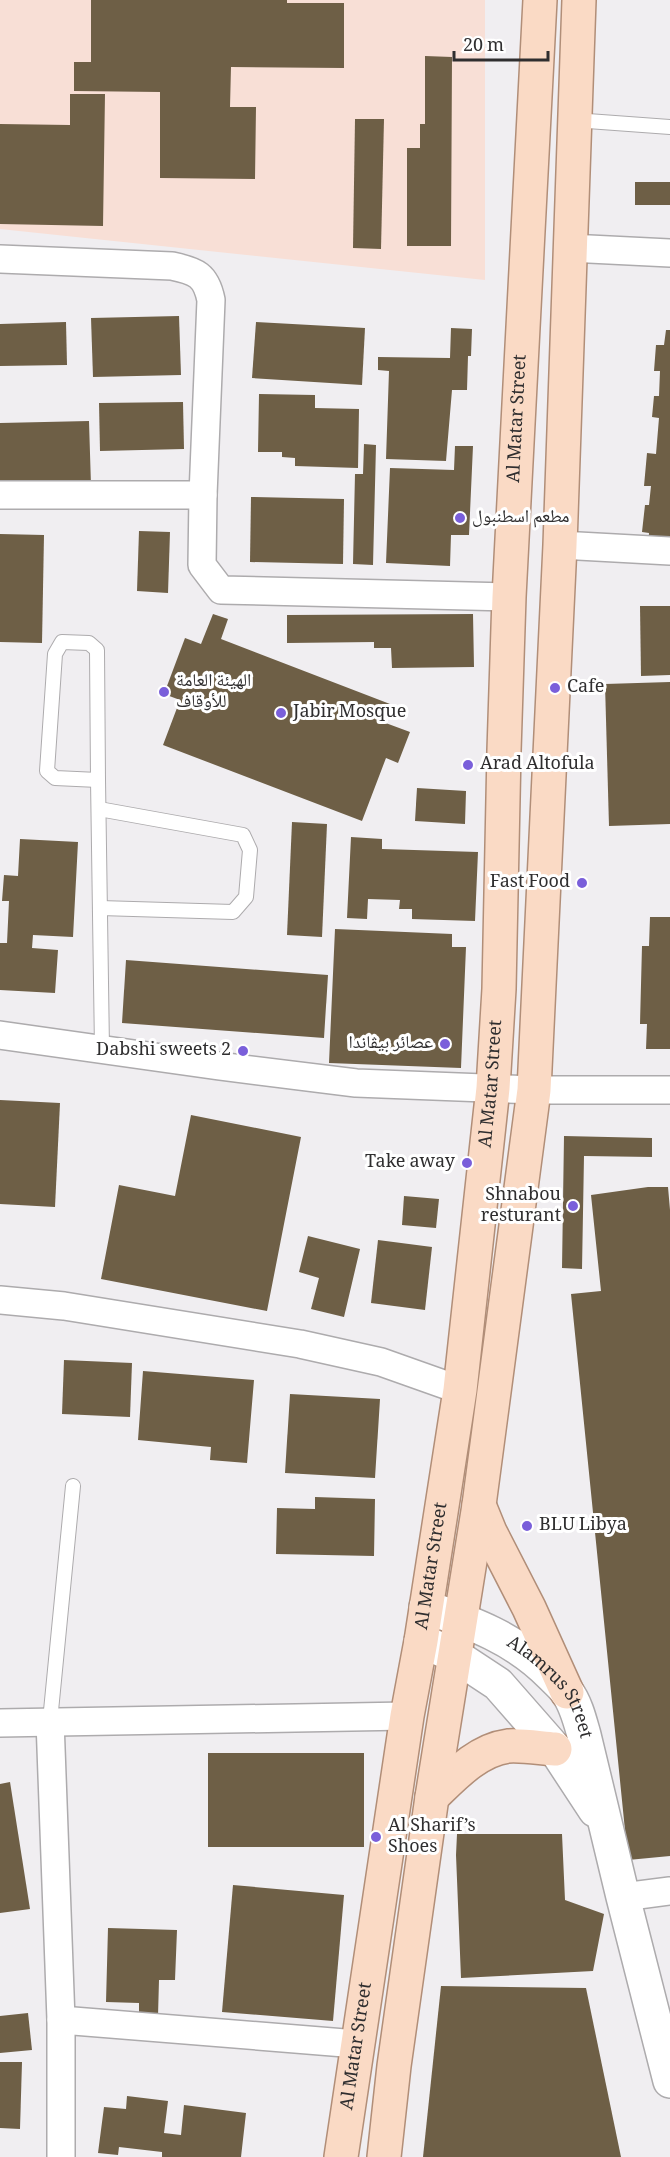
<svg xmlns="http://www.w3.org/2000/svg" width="670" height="2157" font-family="Georgia,'Noto Naskh Arabic',serif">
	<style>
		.education { fill: #f8dfd6 }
		.building { fill: #6e5f46 }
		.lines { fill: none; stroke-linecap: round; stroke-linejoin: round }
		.lane-casing { stroke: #adabad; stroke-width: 16 }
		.street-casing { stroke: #adabad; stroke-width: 30 }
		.secondary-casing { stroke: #adabad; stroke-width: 36 }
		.primary-casing { stroke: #b18e78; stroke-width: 36 }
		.lane { stroke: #fff; stroke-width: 14 }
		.street { stroke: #fff; stroke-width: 27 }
		.secondary { stroke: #fff; stroke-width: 33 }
		.primary { stroke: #fadac5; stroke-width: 33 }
		.poi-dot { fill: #7a5fda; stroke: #fff; stroke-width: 2 }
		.labels { text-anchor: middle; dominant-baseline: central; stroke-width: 6; stroke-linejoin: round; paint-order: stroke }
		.street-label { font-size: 18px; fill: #2f2e2f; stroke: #fff }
		.poi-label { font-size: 18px; fill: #2f2e2f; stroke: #fff; text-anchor: start }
	</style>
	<rect width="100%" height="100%" fill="#f0eef1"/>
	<path class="education" d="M0,0H485V280L0,229Z"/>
	<g class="building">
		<path d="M91,0H287V3H344V68L231,67L230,107H256L255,179L160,178V92L74,91V62H91Z"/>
		<path d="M425,56L452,57L451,246H407V148H420V124H425Z"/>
		<path d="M70,94H105L103,226L0,224V124L70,125Z"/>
		<path d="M355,119H384L381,249L353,248Z"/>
		<rect x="635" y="182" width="35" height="23"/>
		<path d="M179,316L181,375L93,377L91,318Z"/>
		<path d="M66,322L67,365L0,366V324Z"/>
		<path d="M256,322L365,328L362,385L252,378Z"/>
		<path d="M451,328L472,329L471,356H468L467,390H452L446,461L386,459L389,371L378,370V357L450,358Z"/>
		<path d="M666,330H670V550L648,549L649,533L642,532L645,505H649L651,486H644L647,453L656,454L659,418L652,417L654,396H659L660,371H654L656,345H664Z"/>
		<path d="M259,394L315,395V408L359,409L358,468L295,466V458L282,457V452H258Z"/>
		<path d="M183,402L184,449L100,451L99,403Z"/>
		<path d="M89,421L91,486L0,488V423Z"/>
		<path d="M364,444L376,445L373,565L353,564L355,474H363Z"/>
		<path d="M455,446H473L469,535H451L450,566L386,563L390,468L454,470Z"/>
		<path d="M251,497L344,499L343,564L250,562Z"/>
		<path d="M139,531L170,532L168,593L137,591Z"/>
		<path d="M0,534L44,535L42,643L0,642Z"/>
		<path d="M640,606H670V675L641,676Z"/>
		<path d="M213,614L228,619L221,639L390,704L383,722L410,732L398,763L386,758L362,821L163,745L180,700L164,694L185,638L201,644Z"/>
		<path d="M473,614L474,667L392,668L391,648H374V642L287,643V615Z"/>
		<path d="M670,682V824L609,826L605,684Z"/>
		<path d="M417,788L466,791L465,824L415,821Z"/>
		<path d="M292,822L327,824L322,937L287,935Z"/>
		<path d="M351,837L382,839V849L478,852L475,921L412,919V909H399L400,900L368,899L367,919L347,918Z"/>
		<path d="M20,839L78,842L73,937L33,935L32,948L58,950L55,993L0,990V943H7L9,901H2L4,875L18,876Z"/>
		<path d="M650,917H670V1049H646L647,1024H640L642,946H649Z"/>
		<path d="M335,929L452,934V947H466L461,1068L329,1063Z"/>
		<path d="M126,960L328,975L324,1038L122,1023Z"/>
		<path d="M0,1100L60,1103L55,1207L0,1204Z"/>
		<path d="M191,1115L301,1137L267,1311L101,1279L119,1185L175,1196Z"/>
		<path d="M564,1136L652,1138V1157L584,1156L582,1269L562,1268Z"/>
		<path d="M648,1187H668L670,1210V1856L628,1860L571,1294L601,1291L591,1195Z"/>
		<path d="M404,1196L439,1199L436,1228L402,1225Z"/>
		<path d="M308,1236L360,1249L344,1317L311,1309L319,1278L299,1272Z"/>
		<path d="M378,1240L432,1247L425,1310L371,1303Z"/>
		<path d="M64,1360L132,1363L130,1417L62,1414Z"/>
		<path d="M143,1371L254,1380L247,1463L210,1460L211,1447L138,1440Z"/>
		<path d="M290,1394L380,1399L375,1478L285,1473Z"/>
		<path d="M315,1497L375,1499L374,1556L276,1554L277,1508L315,1509Z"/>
		<rect x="208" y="1753" width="156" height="94"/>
		<path d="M10,1782L30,1909L0,1913V1784Z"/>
		<path d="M457,1834H562L565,1900L604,1914L593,1971L461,1978L456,1855Z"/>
		<path d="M233,1885L344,1895L333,2021L222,2012Z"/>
		<path d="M108,1928L177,1930L175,1980H159L158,2016H139V2003L106,2002Z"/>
		<path d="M441,1986L586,1988L621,2157H423Z"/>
		<path d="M28,2013L32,2050L0,2053V2016Z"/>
		<path d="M0,2062H22L20,2129L0,2128Z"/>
		<path d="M127,2096L168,2101L164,2133L181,2135L184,2105L246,2113L241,2157H162V2152L119,2147L118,2155L98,2153L104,2107L126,2109Z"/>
	</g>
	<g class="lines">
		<defs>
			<g id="lane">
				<path d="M574,120L670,127"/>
				<path d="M62,642L89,643L97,650L98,780L55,778L47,771L55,654Z"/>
				<path d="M98,780L102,1049"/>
				<path d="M99,809L243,835L250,850L246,897L233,912L100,908"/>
				<path d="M50,1721L73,1486"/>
			</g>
			<g id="street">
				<path d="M569,248L670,253"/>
				<path d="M0,259L172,266C196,271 206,275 211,300L203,495"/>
				<path d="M0,495H203L202,565L221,590L509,597"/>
				<path d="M560,545L670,551"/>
				<path d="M0,1035L219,1066L356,1083L534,1090H670"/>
				<path d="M0,1300L64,1306L300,1344L381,1362L460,1390"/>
				<path d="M50,1721L61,2020V2157"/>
				<path d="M0,1723L407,1716"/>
				<path d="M623,1897L670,1891"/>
				<path d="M61,2020L357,2044"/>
			</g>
			<g id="secondary">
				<path id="s1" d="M426,1607C472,1623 516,1639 551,1675C556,1680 563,1686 567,1692C576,1704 580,1721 584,1735L623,1897L670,2081"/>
				<path d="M421,1641L454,1655L498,1684L555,1749L595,1810"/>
			</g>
			<g id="primary">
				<path d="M479,1505L490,1532L529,1608L567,1692"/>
				<path d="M432,1797C453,1777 477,1750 508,1746C523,1745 540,1748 555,1749"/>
				<path id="s2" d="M341,2157L407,1716L421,1641L460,1390L493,1088L499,989L504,751L509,597L540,0"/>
				<path d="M384,2157L394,2066L432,1797L479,1505L534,1090L560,545L579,0"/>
			</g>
		</defs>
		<use href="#lane" class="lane-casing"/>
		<use href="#street" class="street-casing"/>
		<use href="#secondary" class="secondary-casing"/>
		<use href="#primary" class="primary-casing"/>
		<use href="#lane" class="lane"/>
		<use href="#street" class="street"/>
		<use href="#secondary" class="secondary"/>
		<use href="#primary" class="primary"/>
	</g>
	<g class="poi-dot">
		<circle cx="460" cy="518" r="6"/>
		<circle cx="555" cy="688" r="6"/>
		<circle cx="164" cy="692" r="6"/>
		<circle cx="281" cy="713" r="6"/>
		<circle cx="468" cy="765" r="6"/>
		<circle cx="582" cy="883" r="6"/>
		<circle cx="445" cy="1044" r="6"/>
		<circle cx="243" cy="1051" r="6"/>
		<circle cx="467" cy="1163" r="6"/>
		<circle cx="573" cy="1206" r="6"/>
		<circle cx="527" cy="1526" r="6"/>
		<circle cx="376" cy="1837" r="6"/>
	</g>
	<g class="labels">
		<g class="street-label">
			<text stroke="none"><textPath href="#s2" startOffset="1750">Al Matar Street</textPath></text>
			<text stroke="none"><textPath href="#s2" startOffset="1084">Al Matar Street</textPath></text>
			<text stroke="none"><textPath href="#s2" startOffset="598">Al Matar Street</textPath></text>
			<text stroke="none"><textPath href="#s1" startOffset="153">Alamrus Street</textPath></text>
			<text stroke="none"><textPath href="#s2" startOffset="112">Al Matar Street</textPath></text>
		</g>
		<g class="poi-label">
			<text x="472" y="518">مطعم اسطنبول</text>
			<text x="176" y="682">الهيئة العامة<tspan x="176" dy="21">للأوقاف</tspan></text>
			<text x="567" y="688">Cafe</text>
			<text x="293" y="713">Jabir Mosque</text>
			<text x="480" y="765">Arad Altofula</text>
			<text x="570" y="883" text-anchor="end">Fast Food</text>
			<text x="433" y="1044" text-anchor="end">عصائر بيڤاندا</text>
			<text x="231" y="1051" text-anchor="end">Dabshi sweets 2</text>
			<text x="455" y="1163" text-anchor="end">Take away</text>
			<text x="561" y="1196" text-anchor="end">Shnabou<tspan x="561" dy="21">resturant</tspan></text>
			<text x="539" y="1526">BLU Libya</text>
			<text x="388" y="1827">Al Sharif’s<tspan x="388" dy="21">Shoes</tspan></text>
		</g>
	</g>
	<path d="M454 51v9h94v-9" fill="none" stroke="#2f2e2f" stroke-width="3"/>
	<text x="463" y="51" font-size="18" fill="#2f2e2f" stroke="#ffffff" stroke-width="4.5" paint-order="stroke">20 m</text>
</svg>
